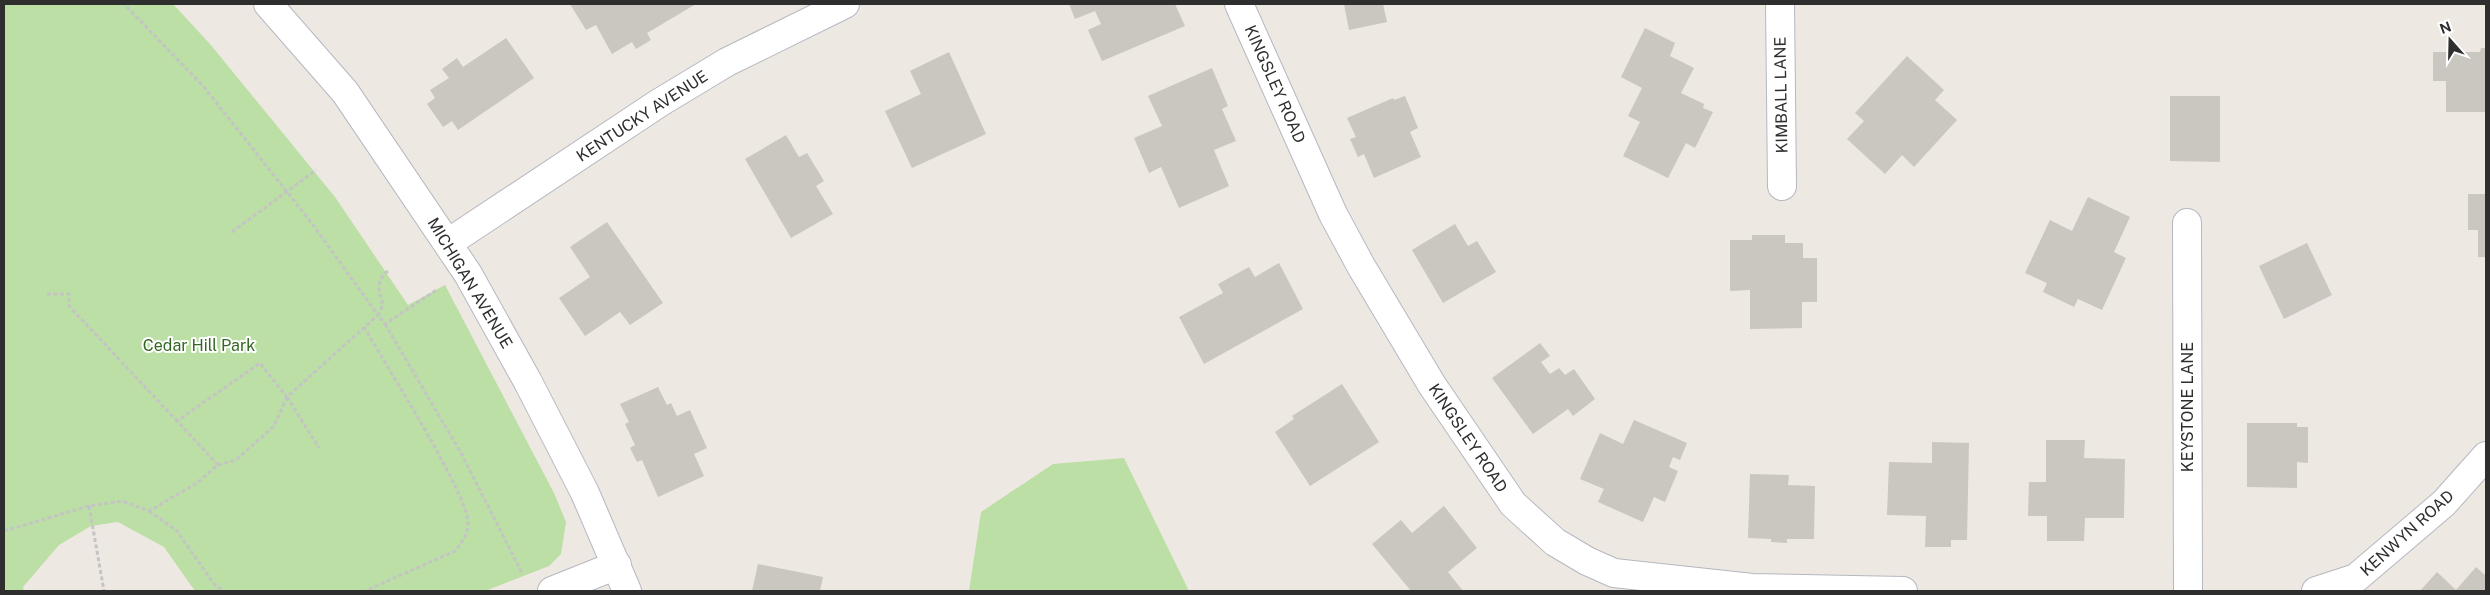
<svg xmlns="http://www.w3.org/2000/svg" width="2490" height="595" font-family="'Public Sans',sans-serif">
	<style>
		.green { fill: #bbdfa4 }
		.building { fill: #cac6c0 }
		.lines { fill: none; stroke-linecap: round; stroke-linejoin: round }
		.street-casing { stroke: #b5b8c0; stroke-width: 30 }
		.secondary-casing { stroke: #b5b8c0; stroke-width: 30 }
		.path { stroke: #c4c4c4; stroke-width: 3; stroke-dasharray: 4 2.5; stroke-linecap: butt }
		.street { stroke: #fff; stroke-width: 28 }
		.secondary { stroke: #fff; stroke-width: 28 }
		.labels { text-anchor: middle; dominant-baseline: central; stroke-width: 4; stroke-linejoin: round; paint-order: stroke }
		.street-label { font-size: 16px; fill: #2e2e2e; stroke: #fff }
		.park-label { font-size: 16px; fill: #346722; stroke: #fff }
	</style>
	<rect width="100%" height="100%" fill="#eee8e2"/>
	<g class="green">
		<path d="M4,4H173L210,44L335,197L408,305L445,285L554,493L566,522L561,554L549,566L485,591H195L164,547L118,522L91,526L59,545L23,587L24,591H4Z"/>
		<path d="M1124,458L1189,591H969L981,512L1053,464Z"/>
	</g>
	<g class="building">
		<path d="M570,4H696L647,33L651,40L636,49L632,42L612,54L596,25L586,30Z"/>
		<path d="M1069,4H1175L1185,26L1102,61L1088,30L1101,24L1095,11L1075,19Z"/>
		<path d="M1344,4H1383L1387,22L1349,30Z"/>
		<path d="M1645,28L1675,43L1670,56L1694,68L1681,93L1704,104L1703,108L1713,112L1695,148L1686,143L1668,178L1623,156L1640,122L1628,116L1642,88L1621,77Z"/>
		<path d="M506,38L534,78L458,130L452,121L443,127L427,104L435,98L430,90L449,78L442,69L457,58L463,67Z"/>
		<path d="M2481,48H2486V112H2446V81H2433V52H2480Z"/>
		<path d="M949,52L986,134L912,168L885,111L921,94L910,71Z"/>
		<path d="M1907,56L1944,90L1935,100L1957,120L1914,167L1902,155L1885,174L1847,139L1864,121L1855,113Z"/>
		<path d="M1212,68L1228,106L1222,109L1236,141L1214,150L1229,186L1179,208L1161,167L1149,173L1134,138L1162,126L1148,96Z"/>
		<path d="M1405,96L1418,128L1410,132L1421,157L1374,178L1364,154L1358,157L1350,139L1356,137L1347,118L1393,98L1394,100Z"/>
		<path d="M2170,96H2220V162L2170,161Z"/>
		<path d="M786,135L799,157L807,153L824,181L816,186L833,214L791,238L745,159Z"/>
		<path d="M2468,194H2486V257H2478V230H2468Z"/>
		<path d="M2088,197L2130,217L2114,252L2126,258L2102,310L2078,299L2074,307L2043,292L2047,283L2025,273L2050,220L2072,231Z"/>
		<path d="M607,222L663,303L630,325L620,312L585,336L559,298L590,277L570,247Z"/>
		<path d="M1455,224L1468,246L1477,241L1496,272L1443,303L1412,250Z"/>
		<path d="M1752,235H1785V243H1803V258H1817V302H1802V328L1750,329V290L1730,291V240H1752Z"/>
		<path d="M2307,243L2332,295L2284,319L2259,266Z"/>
		<path d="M1279,263L1303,309L1204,364L1179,317L1223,293L1218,284L1249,267L1255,277Z"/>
		<path d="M1540,343L1550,356L1541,362L1550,374L1559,368L1565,375L1574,369L1595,399L1573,416L1568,409L1533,434L1492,378Z"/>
		<path d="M1342,384L1379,442L1310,486L1275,432L1294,419L1292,416Z"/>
		<path d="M658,387L667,405L671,403L677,416L690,410L707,448L694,454L704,476L658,497L642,460L637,462L630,448L635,445L625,424L629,422L620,404Z"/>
		<path d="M1634,420L1687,443L1680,460L1673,457L1669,467L1678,471L1665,502L1654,497L1643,522L1598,502L1604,489L1580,479L1600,433L1623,444Z"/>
		<path d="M2247,423H2297V427H2308V463L2297,462V488L2247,487Z"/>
		<path d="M2046,440H2085L2084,458L2125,459L2124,518H2085L2084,541H2047V516H2028L2029,482H2046Z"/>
		<path d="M1932,442L1969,443L1967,540H1951V547H1925L1926,516L1887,515L1889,462L1932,463Z"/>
		<path d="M1750,474L1789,475L1788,485L1815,486L1814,539H1787V543L1771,542V539L1748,538Z"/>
		<path d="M1444,506L1477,548L1448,572L1463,591H1411L1372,544L1401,520L1412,533Z"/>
		<path d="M758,564L823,577L820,591H752Z"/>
		<path d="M2476,567L2486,576V591H2420L2437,572L2456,590Z"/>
	</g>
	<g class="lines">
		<defs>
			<g id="street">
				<path d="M1239,4L1333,214L1361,266L1432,385L1513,504L1555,542L1587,561L1614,573L1752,588L1903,591"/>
				<path d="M1780,4L1782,186"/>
				<path d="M2187,223L2188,591"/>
				<path d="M448,243L659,103L727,62L845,4"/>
				<path d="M552,591L617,565"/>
				<path d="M2316,591L2356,578L2444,503L2486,456"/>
			</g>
			<path id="secondary" d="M268,4L345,92L468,274L528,382L585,493L627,591"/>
		</defs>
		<use href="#street" class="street-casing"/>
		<use href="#secondary" class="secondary-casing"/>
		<g class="path">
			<path d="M232,232L316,170"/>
			<path d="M388,271C375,281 379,291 383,305L378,315L385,324L438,289"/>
			<path d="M47,294H69V306L177,421"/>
			<path d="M385,324L461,453L522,573"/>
			<path d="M364,327C382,359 469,495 468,523C468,535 462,542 455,551L365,591"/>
			<path d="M287,397L319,448"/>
			<path d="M218,465L236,460L274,426L287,397"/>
			<path d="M89,506L104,591"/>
			<path d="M149,511L177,531L214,584L223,591"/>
			<path d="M4,531L89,506L122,501L149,511L197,483L218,465L177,421L260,363L287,397L378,315L307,217L203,86L124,4"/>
		</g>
		<use href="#street" class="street"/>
		<use href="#secondary" class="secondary"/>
	</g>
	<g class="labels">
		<g class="street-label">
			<text transform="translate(1275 84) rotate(66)">KINGSLEY ROAD</text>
			<text transform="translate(1781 95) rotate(-91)">KIMBALL LANE</text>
			<text transform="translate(642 116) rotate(-33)">KENTUCKY AVENUE</text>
			<text transform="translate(470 283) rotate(59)">MICHIGAN AVENUE</text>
			<text transform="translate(2187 407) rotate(-90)">KEYSTONE LANE</text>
			<text transform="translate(1468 438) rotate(56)">KINGSLEY ROAD</text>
			<text transform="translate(2407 533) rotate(-42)">KENWYN ROAD</text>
		</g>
		<g class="park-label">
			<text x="199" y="345">Cedar Hill Park</text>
		</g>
	</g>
	<rect width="2490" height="595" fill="none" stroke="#2e2e2e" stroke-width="10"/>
	<g transform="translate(2450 40) rotate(340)" stroke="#ffffff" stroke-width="4" paint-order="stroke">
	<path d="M0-4L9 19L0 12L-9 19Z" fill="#2e2e2e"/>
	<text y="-8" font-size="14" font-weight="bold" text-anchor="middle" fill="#2e2e2e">N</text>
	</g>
</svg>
